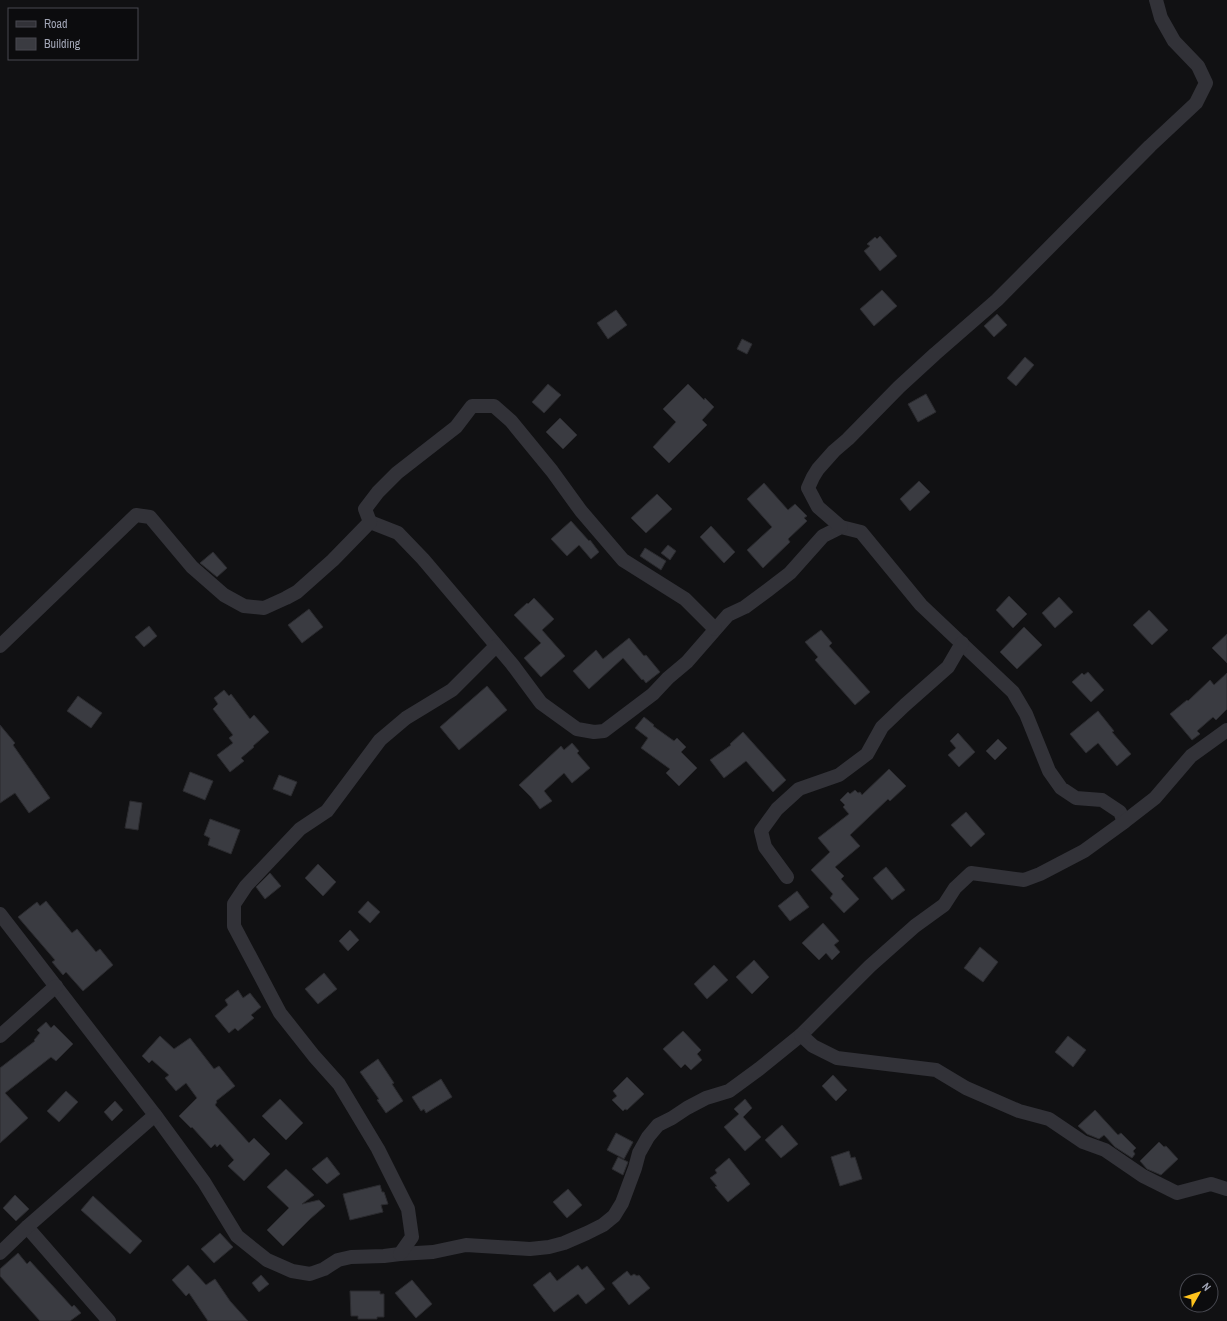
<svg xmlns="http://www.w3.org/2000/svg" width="1227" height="1321" font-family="'Archivo Narrow',sans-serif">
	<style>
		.building { fill: #3a3b41; stroke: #2b2b2f }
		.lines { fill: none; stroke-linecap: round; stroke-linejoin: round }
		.minor { stroke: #323238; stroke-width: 14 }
	</style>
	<rect width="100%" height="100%" fill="#111113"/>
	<g class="building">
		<path d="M880,236L897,256L880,271L864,251L870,246L867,244L875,237L877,239Z"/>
		<path d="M882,290L897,306L874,326L860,309Z"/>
		<path d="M616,310L627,325L608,339L597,323Z"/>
		<path d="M997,314L1007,325L994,337L984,326Z"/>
		<path d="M742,339L752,344L747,354L737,349Z"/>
		<path d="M1025,357L1034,365L1016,386L1007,378Z"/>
		<path d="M548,384L561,395L544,413L532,402Z"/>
		<path d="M688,384L704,400L705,398L714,407L702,420L707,425L669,463L653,447L676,422L663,409Z"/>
		<path d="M926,394L936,412L918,422L908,404Z"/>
		<path d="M560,418L577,435L563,449L546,432Z"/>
		<path d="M919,481L930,492L910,511L900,499Z"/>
		<path d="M764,483L788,510L795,504L807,516L804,518L807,521L788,539L790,542L763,568L747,550L772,527L747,499Z"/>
		<path d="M657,494L672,509L646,533L631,518Z"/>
		<path d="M571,521L589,541L590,540L599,552L591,559L579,545L567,556L551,539Z"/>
		<path d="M711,526L735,552L724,563L700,537Z"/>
		<path d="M668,545L676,551L670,560L661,553Z"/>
		<path d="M645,548L666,561L661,570L640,556Z"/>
		<path d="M213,552L227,568L217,577L200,563Z"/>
		<path d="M1009,596L1027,614L1013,628L996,610Z"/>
		<path d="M1059,597L1073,612L1055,628L1042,613Z"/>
		<path d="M534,598L554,619L542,630L565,656L541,677L524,658L541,643L514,615L527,603L528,604Z"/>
		<path d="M309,609L323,627L302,643L288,625Z"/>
		<path d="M1149,610L1168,630L1152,645L1133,625Z"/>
		<path d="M149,626L157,636L144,647L135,637Z"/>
		<path d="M1024,627L1042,645L1017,669L1000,652Z"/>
		<path d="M821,630L832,643L829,646L870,692L855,705L815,660L818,657L805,642Z"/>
		<path d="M1227,634V663L1212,648Z"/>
		<path d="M629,638L644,656L646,655L660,672L646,683L643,679L642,680L623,658L589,689L573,671L596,650L603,659Z"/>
		<path d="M1088,672L1104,690L1091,702L1072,682L1082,673L1084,675Z"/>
		<path d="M1227,673V709L1216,720L1213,717L1197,731L1200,734L1192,740L1170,714L1187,700L1188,701L1210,680L1214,685Z"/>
		<path d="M487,686L507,710L459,750L440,727Z"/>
		<path d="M224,690L229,696L231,694L250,719L254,715L269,732L253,746L254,747L241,758L244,761L230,772L217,755L233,743L229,738L233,735L213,709L218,704L214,698Z"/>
		<path d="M78,696L102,713L91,728L67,711Z"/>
		<path d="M1098,711L1114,731L1112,732L1131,754L1117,766L1098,743L1086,753L1070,734Z"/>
		<path d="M644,717L654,725L653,726L674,741L677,738L686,747L681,752L697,768L679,786L666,773L670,769L641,748L648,738L635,728Z"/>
		<path d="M0,725L15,743L13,745L50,798L29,813L15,793L0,803Z"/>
		<path d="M743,732L786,780L773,792L746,761L724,778L710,760L731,745L730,744Z"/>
		<path d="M958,733L975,752L959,767L948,755L956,748L950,741Z"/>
		<path d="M998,739L1007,748L995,760L986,751Z"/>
		<path d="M572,743L579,751L577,753L590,768L572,783L564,773L544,791L552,801L540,809L531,797L519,785L561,746L564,750Z"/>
		<path d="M889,769L906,786L890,801L888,799L850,835L860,846L835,867L844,876L841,879L859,899L844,913L830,898L833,894L811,870L830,852L818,838L849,814L843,807L845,805L840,800L848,792L850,794L855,790L858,793L860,792L862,795Z"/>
		<path d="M190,772L213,781L205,800L183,791Z"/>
		<path d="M279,775L297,782L291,796L273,789Z"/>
		<path d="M130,801L142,803L138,830L125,828Z"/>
		<path d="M966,812L985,834L971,847L951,825Z"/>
		<path d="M210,819L240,830L231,854L208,845L210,838L204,835Z"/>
		<path d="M318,864L336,882L323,896L305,878Z"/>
		<path d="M886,867L905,890L892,900L873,878Z"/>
		<path d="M270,873L281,886L265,899L256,887Z"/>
		<path d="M797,891L809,907L790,921L778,906Z"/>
		<path d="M46,901L72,933L77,929L96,952L100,949L113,965L83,991L66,972L63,975L52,962L55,960L18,917L37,902L40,906Z"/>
		<path d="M368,901L380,912L370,923L358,912Z"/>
		<path d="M823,923L839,941L834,945L840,952L832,960L826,953L819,960L802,943Z"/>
		<path d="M350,930L359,940L348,951L339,941Z"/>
		<path d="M980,947L998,962L983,982L964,968Z"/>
		<path d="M754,960L769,977L752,994L736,977Z"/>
		<path d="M714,965L728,980L707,999L694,984Z"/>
		<path d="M324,973L337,989L318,1004L305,989Z"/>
		<path d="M238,990L243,998L250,993L261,1007L251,1015L254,1018L238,1031L235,1028L229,1033L215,1016L228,1005L225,1000Z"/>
		<path d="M46,1022L51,1028L54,1025L73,1044L56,1061L51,1057L5,1093L28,1118L0,1143V1068L35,1041L34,1040L40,1033L37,1030Z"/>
		<path d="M683,1031L701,1050L697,1054L702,1060L691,1070L685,1064L681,1068L663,1049Z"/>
		<path d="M160,1036L174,1049L190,1038L214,1069L219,1066L235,1086L216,1101L217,1102L215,1105L249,1143L254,1138L270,1154L244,1181L228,1166L234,1160L220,1144L217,1147L215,1144L211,1148L192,1127L191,1128L179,1116L197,1098L186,1083L176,1091L165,1078L169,1075L152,1060L149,1063L142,1056Z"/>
		<path d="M1068,1036L1086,1050L1073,1067L1055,1052Z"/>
		<path d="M378,1059L394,1083L392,1084L403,1101L386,1113L377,1100L379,1099L360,1072Z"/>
		<path d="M833,1075L847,1090L836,1101L822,1086Z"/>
		<path d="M627,1077L644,1094L627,1110L625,1109L623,1111L612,1100L617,1096L613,1091Z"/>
		<path d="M441,1079L452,1097L426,1113L424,1109L421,1111L412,1097Z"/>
		<path d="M66,1091L78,1102L59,1122L47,1111Z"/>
		<path d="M280,1099L303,1123L286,1140L262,1116Z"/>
		<path d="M745,1099L752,1108L743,1117L761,1137L745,1151L724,1127L739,1114L734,1109Z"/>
		<path d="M115,1101L123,1110L112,1121L104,1112Z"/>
		<path d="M1095,1110L1118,1135L1121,1133L1136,1148L1133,1151L1135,1154L1132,1158L1115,1147L1104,1135L1099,1139L1087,1134L1078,1126Z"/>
		<path d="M782,1125L798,1144L781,1158L765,1140Z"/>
		<path d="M616,1133L633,1142L624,1159L607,1150Z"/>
		<path d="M1159,1142L1164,1147L1166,1146L1178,1159L1161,1175L1147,1169L1140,1161Z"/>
		<path d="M849,1151L851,1158L855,1157L862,1179L840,1186L831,1157Z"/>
		<path d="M327,1157L340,1174L327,1184L312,1169Z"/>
		<path d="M618,1157L628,1162L623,1175L612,1169Z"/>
		<path d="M729,1158L750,1184L728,1202L715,1187L717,1186L710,1178L717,1173L715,1170Z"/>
		<path d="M286,1169L314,1195L302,1204L319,1200L325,1206L310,1219L283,1246L267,1230L289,1208L267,1187Z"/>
		<path d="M380,1185L382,1192H384L388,1204L381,1205L383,1212L350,1220L343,1194Z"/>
		<path d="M568,1189L582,1205L567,1218L553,1202Z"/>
		<path d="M15,1195L29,1209L16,1221L3,1208Z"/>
		<path d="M93,1196L142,1241L130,1254L81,1210Z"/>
		<path d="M220,1233L233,1247L214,1263L201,1249Z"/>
		<path d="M18,1253L27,1264L30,1261L72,1307L74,1305L81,1313L70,1321H40L0,1276V1269Z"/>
		<path d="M188,1265L206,1285L215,1279L230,1301L248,1321H208L189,1293L186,1296L172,1280Z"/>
		<path d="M578,1265L582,1270L587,1266L605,1289L586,1304L578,1294L554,1312L533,1285L550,1272L557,1281Z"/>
		<path d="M627,1271L631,1276L634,1274L637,1276L639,1275L650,1288L629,1305L612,1283Z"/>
		<path d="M261,1275L269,1284L259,1292L252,1283Z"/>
		<path d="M412,1280L432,1304L416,1318L395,1293Z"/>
		<path d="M350,1291H380V1294H384V1317H377V1319H358V1316H351Z"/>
	</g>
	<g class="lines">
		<g class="minor">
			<path d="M370,522L398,533L423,559L512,664L541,703L577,729L594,732L604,731L653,694L668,678L687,662L728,615L745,607L768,590L790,573L823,536L841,527L861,532L921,605L1013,692L1026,714L1049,771L1061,788L1076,798L1102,800L1120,812L1124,822"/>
			<path d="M841,527L818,507L808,488L813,477L818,469L834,451L848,439L899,387L935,354L997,300L1150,146L1196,103L1206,83L1198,66L1174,41L1161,18L1156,0"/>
			<path d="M0,646L136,515L150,517L192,567L224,595L244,606L264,608L286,598L297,592L333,560L370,522L365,509L378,492L397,473L456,427L472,406H494L511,421L552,471L581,511L623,560L685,599L715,629"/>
			<path d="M787,877L765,847L761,831L777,809L799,789L839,775L867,754L882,727L905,705L948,667L962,643"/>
			<path d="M0,914L155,1115L204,1182L237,1236L267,1260L292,1271L310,1274L324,1269L338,1260L351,1257L384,1256L400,1254L433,1252L466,1245L530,1249L549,1247L564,1243L587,1233L603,1225L614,1216L622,1203L635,1168L639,1153L648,1137L658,1125L672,1118L687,1108L706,1098L729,1091L759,1069L801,1035L870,966L915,926L944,905L955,888L971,873L1024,880L1040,874L1084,851L1124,822L1155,798L1191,756L1227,730"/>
			<path d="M801,1035L813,1046L837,1058L936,1070L966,1088L1019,1111L1049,1119L1083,1142L1105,1150L1143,1176L1177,1193L1211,1184L1227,1189"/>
			<path d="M0,1036L56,986"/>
			<path d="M27,1227L109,1321"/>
			<path d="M0,1253L27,1227L155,1115"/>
			<path d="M400,1254L412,1237L408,1209L378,1149L339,1084L314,1056L280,1013L234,926V904L246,886L300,829L327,811L380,740L406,718L452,690L496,646"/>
		</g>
	</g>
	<rect x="8" y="8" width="130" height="52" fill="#0c0c0e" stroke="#484951"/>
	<rect x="16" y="21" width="20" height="6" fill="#323238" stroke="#484951"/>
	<text x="44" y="28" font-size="12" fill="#a1a5b5">Road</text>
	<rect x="16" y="38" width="20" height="12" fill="#3a3b41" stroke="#484951"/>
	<text x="44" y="48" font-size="12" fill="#a1a5b5">Building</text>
	<g transform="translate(1199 1293) rotate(51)"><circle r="19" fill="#0c0c0e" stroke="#484951"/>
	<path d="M0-3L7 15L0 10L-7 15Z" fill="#ffc31d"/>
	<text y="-6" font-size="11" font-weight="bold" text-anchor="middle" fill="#a1a5b5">N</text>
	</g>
</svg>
